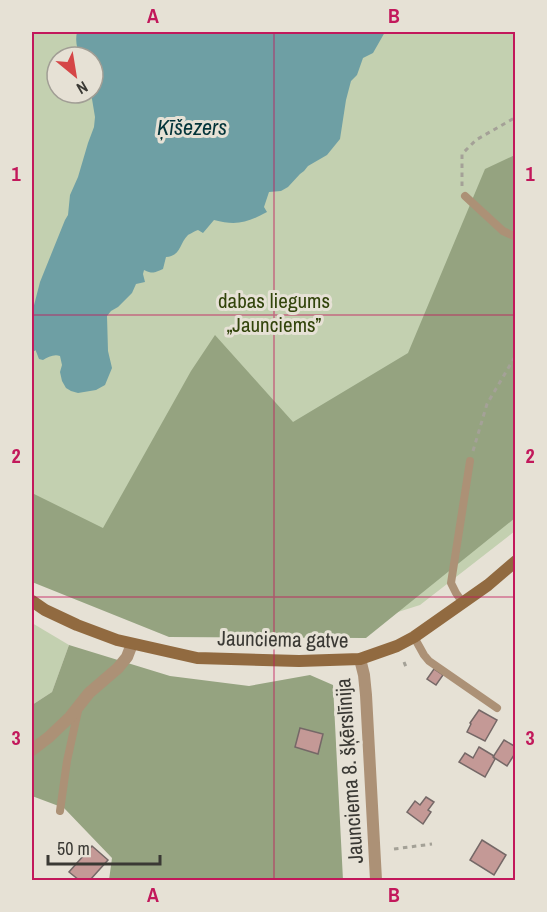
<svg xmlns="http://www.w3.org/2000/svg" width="547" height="912" font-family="'Archivo Narrow',sans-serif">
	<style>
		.green { fill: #c3d0b0; fill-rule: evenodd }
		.forest { fill: #95a380 }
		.water { fill: #6e9fa4 }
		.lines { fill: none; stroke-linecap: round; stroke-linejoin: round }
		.stream { stroke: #6e9fa4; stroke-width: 4.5 }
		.building { fill: #c49996; stroke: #756867; stroke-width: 1.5 }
		.path { stroke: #a4a197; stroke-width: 3; stroke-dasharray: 4.5 4.5; stroke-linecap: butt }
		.lane { stroke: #ac9176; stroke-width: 8 }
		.street { stroke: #ac9176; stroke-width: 12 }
		.secondary { stroke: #916a40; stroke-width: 12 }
		.grid { fill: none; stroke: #c2185b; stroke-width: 1.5; stroke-opacity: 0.55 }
		.labels { text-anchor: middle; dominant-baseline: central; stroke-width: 6; stroke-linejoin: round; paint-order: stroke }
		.park-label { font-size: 21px; fill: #32440b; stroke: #e6e1d5 }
		.street-label { font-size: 21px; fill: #3a3934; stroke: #e6e1d5 }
		.water-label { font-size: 22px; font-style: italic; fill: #033439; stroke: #e6e1d5 }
		.neatline { fill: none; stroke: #c2185b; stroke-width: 2 }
		.grid-label { font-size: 20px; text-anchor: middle; font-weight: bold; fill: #c2185b }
	</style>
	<rect width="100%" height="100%" fill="#e6e1d5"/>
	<g class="green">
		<path d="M32,32H515V531L420,605L329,634L32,567ZM57,57H93V93H57Z"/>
		<path d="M32,623L69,645L52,692L32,705Z"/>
	</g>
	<g class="forest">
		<path d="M515,155V518L366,638L169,637L32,582V493L103,528L191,371L215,335L293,422L408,353L485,169Z"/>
		<path d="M69,645L170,676L249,686L310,675L333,685L343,880H109L112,858L64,808L32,796V705L52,692Z"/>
	</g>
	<path class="water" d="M77,32H385L373,53L363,58L357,75L351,81L346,100L340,139L327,155L308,166L304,171L300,174L288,187L281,191L269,192L264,207L267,212C247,223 236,226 214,220L203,233L198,230C197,230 188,235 188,235C179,244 181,256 166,257L163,269C154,273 153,274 144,270L143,274L145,282L136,284L132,293L118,307L111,311L107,316L108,351L112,368L105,385L96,390L78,393L71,391L66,388L62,381L60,372L62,365L60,356C54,354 48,357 43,360L39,359L32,341V313L40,282L65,220L68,215L70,195L78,177L88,143L94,127L95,117L91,93H93V57H80C77,48 75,41 77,32Z"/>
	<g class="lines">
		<path class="stream" d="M32,350L35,348"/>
	</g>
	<g class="building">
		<path d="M434,669L443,675L436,685L427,679Z"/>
		<path d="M479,710L497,720L485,741L467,732L471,724L470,723Z"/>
		<path d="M300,728L323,734L318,754L295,747Z"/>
		<path d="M504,740L516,747V752L507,766L493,757Z"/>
		<path d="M479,747L494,756L493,757L495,759L485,777L459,762L465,753L473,758Z"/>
		<path d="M426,797L434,802L428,810L431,812L423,824L407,812L415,801L420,805Z"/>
		<path d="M482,840L506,855L494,875L470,860Z"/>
		<path d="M92,846L108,860L90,880H79L69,872Z"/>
	</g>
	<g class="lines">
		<g class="path">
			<path d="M462,186V154L476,140L516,117"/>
			<path d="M473,451L487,404L516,355"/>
			<path d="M404,662L406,667"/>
			<path d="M394,849L432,844"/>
		</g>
		<g class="lane">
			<path d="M465,196L503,231L516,237"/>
			<path d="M463,603L456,593L451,583L470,461"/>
			<path d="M414,637L424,655L429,661L497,708"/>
			<path d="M60,811L67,761L78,711"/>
		</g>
		<g class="street">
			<path d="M360,659L364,675L366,695L376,880"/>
			<path d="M32,750L49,737L70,717L89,693L118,668L127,657L132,644"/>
		</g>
		<path class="secondary" d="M32,601L45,610L77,625L117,640L197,658L299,661L360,659L397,646L414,637L488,585L516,561"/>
	</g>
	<path class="grid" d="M274,32V880M32,315H516M32,597H516"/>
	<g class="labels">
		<g class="park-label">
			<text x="274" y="300">dabas liegums<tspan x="274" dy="24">„Jaunciems”</tspan></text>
		</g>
		<g class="street-label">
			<text transform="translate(283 639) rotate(1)">Jaunciema gatve</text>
			<text transform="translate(349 771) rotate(-94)">Jaunciema 8. šķērslīnija</text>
		</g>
		<g class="water-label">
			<text x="192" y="127">Ķīšezers</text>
		</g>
	</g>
	<rect width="547" height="912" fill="none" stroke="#e6e1d5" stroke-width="66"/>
	<g transform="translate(75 75) rotate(150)"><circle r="28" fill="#e6e1d5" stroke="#a19e95" stroke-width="1.5"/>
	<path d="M0-4.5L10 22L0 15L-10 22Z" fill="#d54647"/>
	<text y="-9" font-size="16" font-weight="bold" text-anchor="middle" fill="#3a3934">N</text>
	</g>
	<path d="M48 855v9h112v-9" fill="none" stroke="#3a3934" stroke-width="3"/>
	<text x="57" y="855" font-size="18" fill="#3a3934" stroke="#e6e1d5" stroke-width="4.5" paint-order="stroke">50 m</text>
	<rect x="33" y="33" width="481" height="846" class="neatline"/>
	<g class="grid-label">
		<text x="153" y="23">A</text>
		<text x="394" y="23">B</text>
		<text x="16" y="181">1</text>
		<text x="530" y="181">1</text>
		<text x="16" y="463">2</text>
		<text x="530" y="463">2</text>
		<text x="16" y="745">3</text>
		<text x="530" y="745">3</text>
		<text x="153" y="902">A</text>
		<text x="394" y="902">B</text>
	</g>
</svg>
